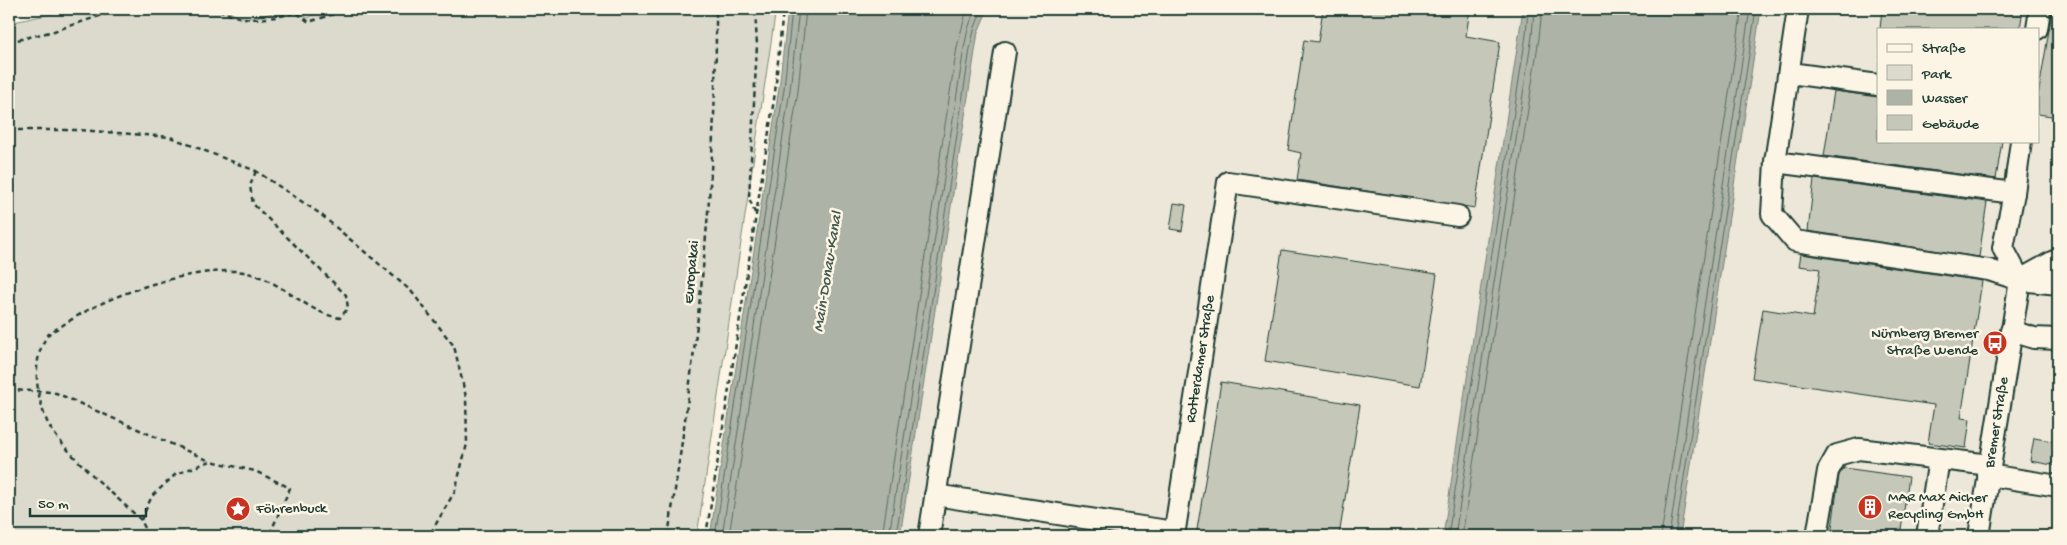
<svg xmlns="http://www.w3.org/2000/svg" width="2067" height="545" font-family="'Gochi Hand',sans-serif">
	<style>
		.built { fill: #ece7d8; fill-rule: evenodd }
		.green { fill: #dcdacc; stroke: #7e8c80 }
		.water { fill: #aeb3a7; stroke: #758479 }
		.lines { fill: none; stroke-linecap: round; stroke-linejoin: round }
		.shore { stroke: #586c62; stroke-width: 1 }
		.building { fill: #c5c7b9; stroke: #1f3d34 }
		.minor-casing { stroke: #1f3d34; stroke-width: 24 }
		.path { stroke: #1f3d34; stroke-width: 2.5; stroke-dasharray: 5 4; stroke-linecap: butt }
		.minor { stroke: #fcf5e5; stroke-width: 20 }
		.labels { text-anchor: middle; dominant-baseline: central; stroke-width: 5; stroke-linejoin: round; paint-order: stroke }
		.street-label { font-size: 15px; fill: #1f3d34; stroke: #fcf5e5 }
		.poi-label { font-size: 15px; fill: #1f3d34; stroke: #fcf5e5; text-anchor: start }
		.water-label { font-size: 16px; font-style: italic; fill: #435a51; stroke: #fcf5e5 }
	</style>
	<rect width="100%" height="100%" fill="#fcf5e5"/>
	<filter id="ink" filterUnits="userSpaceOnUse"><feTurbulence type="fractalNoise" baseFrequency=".02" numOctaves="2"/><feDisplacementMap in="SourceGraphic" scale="10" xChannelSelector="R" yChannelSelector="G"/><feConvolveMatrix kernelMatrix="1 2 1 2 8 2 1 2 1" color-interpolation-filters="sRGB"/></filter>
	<g filter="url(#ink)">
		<path class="built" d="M980,9H2058V536H900ZM1878,29H2038V141H1878Z"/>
		<path class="green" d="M74,9H224C228,11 234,15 238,16C266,23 280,0 308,18L324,9H776L697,536H9V23Z"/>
		<g class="water">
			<path d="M788,9H988L978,32L900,536H710L779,88Z"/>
			<path d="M1523,9H1761L1680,536H1443Z"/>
		</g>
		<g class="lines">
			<g class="shore">
				<path d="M715,536L784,89L792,9"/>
				<path d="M722,536L790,90L799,9"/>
				<path d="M729,536L798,91L806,9"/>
				<path d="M882,536L957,47L967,9"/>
				<path d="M889,536L964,48L968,29L975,9"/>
				<path d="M896,536L970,49L974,30L982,9"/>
				<path d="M1448,536L1526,35L1528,9"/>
				<path d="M1455,536L1532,36L1534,9"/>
				<path d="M1462,536L1539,38L1542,9"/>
				<path d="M1661,536L1742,9"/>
				<path d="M1669,536L1750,9"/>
				<path d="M1675,536L1756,9"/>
			</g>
		</g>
		<g class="building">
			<path d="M1323,9H1470L1466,36L1500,42L1475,208L1297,180L1301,153L1288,150L1304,40L1318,42Z"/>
			<path d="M1882,9H2023L2020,29H1880Z"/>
			<path d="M2052,12L2058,13V117L2038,114V96Z"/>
			<path d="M1834,91L1878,97V141H2002L1996,179L1824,156Z"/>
			<path d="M1814,179L1987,202L1979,257L1808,231Z"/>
			<path d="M1174,203L1186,205L1182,231L1170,229Z"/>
			<path d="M1282,250L1437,274L1420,386L1265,361Z"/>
			<path d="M1801,254L1982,281L1961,418L1970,419L1966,448L1928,443L1934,405L1752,378L1763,309L1813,317L1820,269L1799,266Z"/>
			<path d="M1221,382L1360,405L1339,536H1196Z"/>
			<path d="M2034,438L2058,442V466L2030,461Z"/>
			<path d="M1844,468L1909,477L1900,536H1831L1839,475Z"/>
		</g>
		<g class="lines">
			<defs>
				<g id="minor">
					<path d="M1798,9L1775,162L1772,214L1795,241L1989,270L2020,280L2058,284"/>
					<path d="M2037,29L2040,9"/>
					<path d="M1790,73L1878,85"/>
					<path d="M1775,162L2014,193"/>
					<path d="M2020,280L2003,248L2014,193L2021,141"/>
					<path d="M2020,280L2054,261L2058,262"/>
					<path d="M2011,331L2034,338L2058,339"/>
					<path d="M1988,475L2058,486"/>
					<path d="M935,495L1174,532"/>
					<path d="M929,536L1005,52"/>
					<path id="s1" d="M1174,536L1228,182L1458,216"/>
					<path d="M1817,536L1828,471L1837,455L1859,449L1990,465"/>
					<path d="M1927,536L1939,459"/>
					<path id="s2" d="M1979,536L2020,280"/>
				</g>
			</defs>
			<use href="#minor" class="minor-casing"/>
			<g class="path">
				<path d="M219,9C241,24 273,19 296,12L309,22L337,13L354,12L356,9"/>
				<path d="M9,42L54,31L121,9"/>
				<path d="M9,130H79L170,137L256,171L319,213L411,291L454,346L466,397L467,444L455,491L429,536"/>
				<path d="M755,213L749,198L757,45L755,9"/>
				<path d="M9,389C24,392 40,390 56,393L210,461"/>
				<path d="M141,520C118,498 56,446 46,419C36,395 31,358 48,335C51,331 59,328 63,325C107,295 181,270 234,271C277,273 302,312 340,318L348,308L346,295L253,204L250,186L256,171"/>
				<path d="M149,536L141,520L152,496L176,474L211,461L255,471L290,488L269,536"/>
				<path d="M668,536C695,361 717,186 716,9"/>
				<path d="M706,536L775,93L783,9"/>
			</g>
			<use href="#minor" class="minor"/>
		</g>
	</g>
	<defs>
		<symbol id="bus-disc" viewBox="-11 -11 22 22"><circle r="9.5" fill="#c8321e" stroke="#fcf5e5"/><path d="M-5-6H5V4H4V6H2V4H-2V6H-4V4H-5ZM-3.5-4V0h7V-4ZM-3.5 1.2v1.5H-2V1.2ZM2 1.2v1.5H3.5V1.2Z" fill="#fff"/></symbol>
		<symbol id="building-disc" viewBox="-11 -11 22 22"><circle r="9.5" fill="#c8321e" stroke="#fcf5e5"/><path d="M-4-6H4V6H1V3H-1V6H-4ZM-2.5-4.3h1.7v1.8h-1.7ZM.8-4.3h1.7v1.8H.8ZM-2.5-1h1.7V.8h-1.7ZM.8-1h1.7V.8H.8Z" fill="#fff"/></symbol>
		<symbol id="sight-disc" viewBox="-11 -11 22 22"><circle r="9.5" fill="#c8321e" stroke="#fcf5e5"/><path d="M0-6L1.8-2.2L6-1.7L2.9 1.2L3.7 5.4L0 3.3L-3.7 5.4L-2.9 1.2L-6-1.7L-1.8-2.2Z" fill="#fff"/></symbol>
	</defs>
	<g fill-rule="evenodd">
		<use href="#bus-disc" x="1981" y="329" width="28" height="28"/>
		<use href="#building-disc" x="1856" y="493" width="28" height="28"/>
		<use href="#sight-disc" x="224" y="495" width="28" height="28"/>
	</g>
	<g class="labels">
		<g class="street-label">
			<text transform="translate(692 272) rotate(-85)">Europakai</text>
			<text stroke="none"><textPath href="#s1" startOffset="179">Rotterdamer Straße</textPath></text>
			<text stroke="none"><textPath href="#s2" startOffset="115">Bremer Straße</textPath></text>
		</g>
		<g class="poi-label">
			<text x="1978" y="334" text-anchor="end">Nürnberg Bremer<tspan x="1978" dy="17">Straße Wende</tspan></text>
			<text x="1888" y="498">MAR Max Aicher<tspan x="1888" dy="17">Recycling GmbH</tspan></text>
			<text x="256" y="509">Föhrenbuck</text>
		</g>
		<g class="water-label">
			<text transform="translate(829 272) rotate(-81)">Main-Donau-Kanal</text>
		</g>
	</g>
	<rect width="2067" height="545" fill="none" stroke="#fcf5e5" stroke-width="30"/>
	<rect x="15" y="15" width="2037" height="515" fill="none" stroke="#1f3d34" stroke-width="2" filter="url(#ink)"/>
	<rect x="1877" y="28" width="162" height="115" fill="#fcf5e5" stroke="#a4ab9e"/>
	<rect x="1887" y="44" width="25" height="8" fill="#fcf5e5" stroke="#a4ab9e"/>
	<text x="1922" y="52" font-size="15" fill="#1f3d34">Straße</text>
	<rect x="1887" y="65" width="25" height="15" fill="#dcdacc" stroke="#a4ab9e"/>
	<text x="1922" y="78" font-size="15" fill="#1f3d34">Park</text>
	<rect x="1887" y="90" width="25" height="15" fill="#aeb3a7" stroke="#a4ab9e"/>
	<text x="1922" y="102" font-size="15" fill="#1f3d34">Wasser</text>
	<rect x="1887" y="115" width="25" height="15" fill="#c5c7b9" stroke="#a4ab9e"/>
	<text x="1922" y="128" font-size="15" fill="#1f3d34">Gebäude</text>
	<path d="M30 508v8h116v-8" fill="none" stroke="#1f3d34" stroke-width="2.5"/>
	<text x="38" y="508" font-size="15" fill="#1f3d34" stroke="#fcf5e5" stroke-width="4" paint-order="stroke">50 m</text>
</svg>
